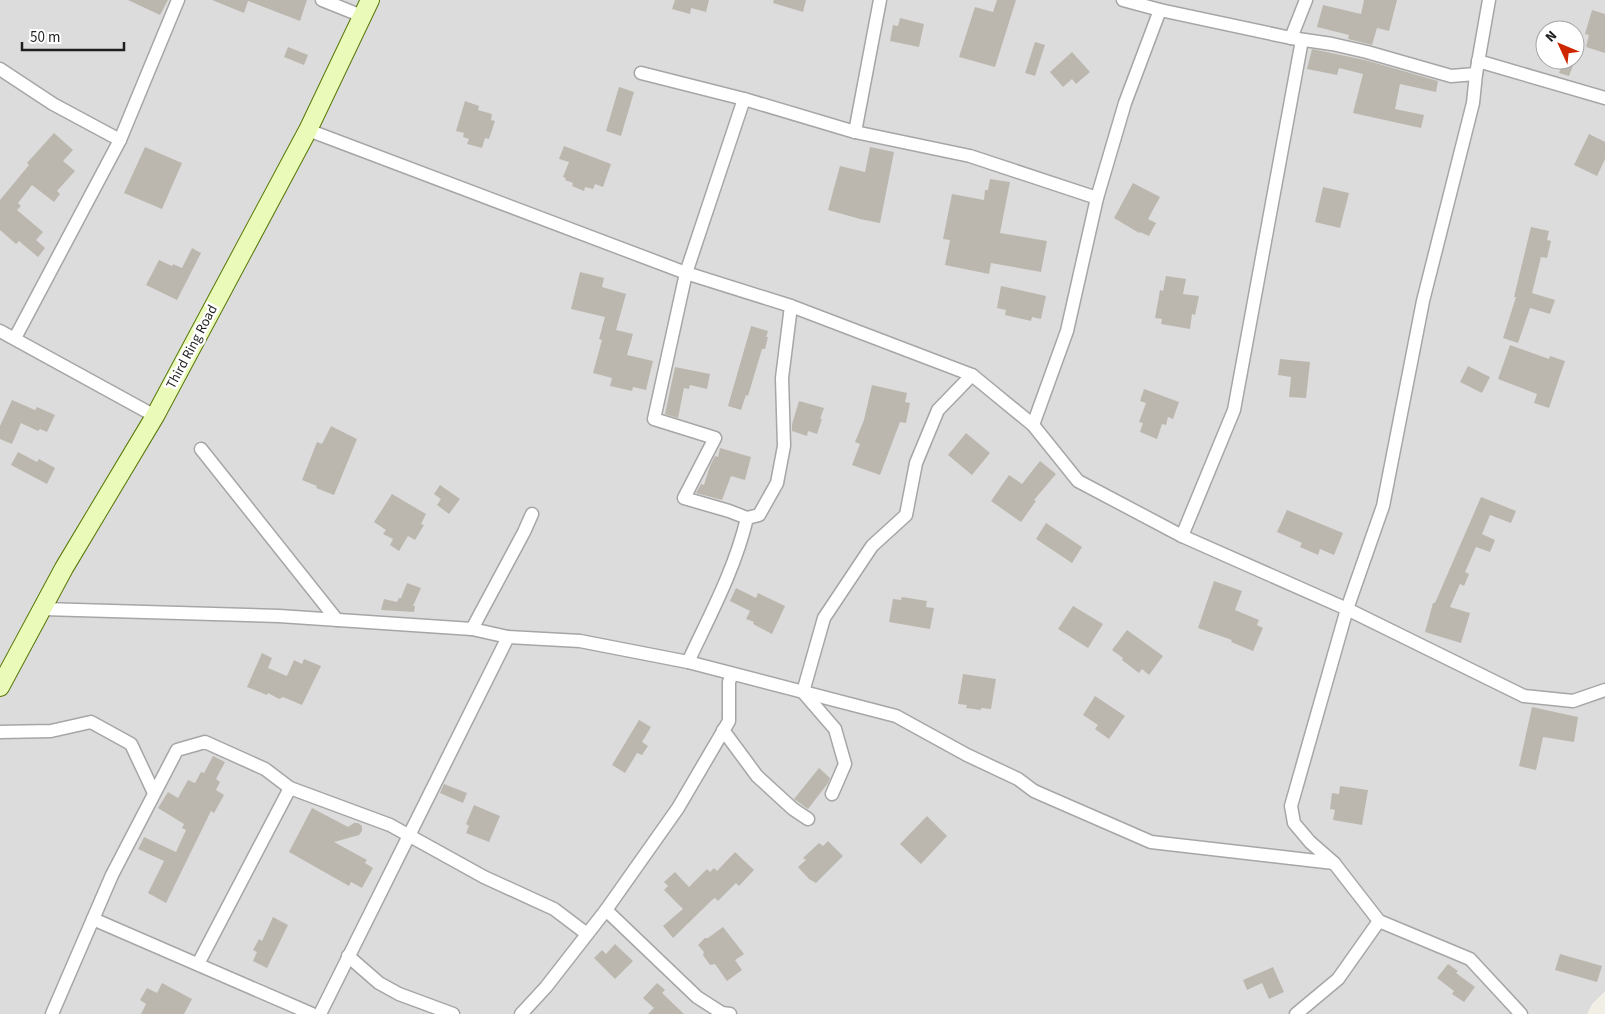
<svg xmlns="http://www.w3.org/2000/svg" width="1605" height="1014" font-family="'Source Sans 3',sans-serif">
	<style>
		.residential { fill: #dddcdc; fill-rule: evenodd }
		.building { fill: #bcb7ae }
		.lines { fill: none; stroke-linecap: round; stroke-linejoin: round }
		.street-casing { stroke: #a6a6a6; stroke-width: 15 }
		.secondary-casing { stroke: #557705; stroke-width: 20 }
		.street { stroke: #fff; stroke-width: 12 }
		.secondary { stroke: #eafab9; stroke-width: 18 }
		.labels { text-anchor: middle; dominant-baseline: central; stroke-width: 5; stroke-linejoin: round; paint-order: stroke }
		.street-label { font-size: 14px; fill: #1f1f1f; stroke: #fff }
	</style>
	<rect width="100%" height="100%" fill="#f0eee5"/>
	<path class="residential" d="M0,0H1605V991L1592,1004L1587,1014H0ZM1545,30H1575V60H1545Z"/>
	<g class="building">
		<path d="M128,0H168L160,15Z"/>
		<path d="M212,0H307L300,21L248,1L244,13Z"/>
		<path d="M675,0H709L706,12L691,8L690,14L672,9Z"/>
		<path d="M774,0H806L803,12L773,3Z"/>
		<path d="M997,0H1016L995,67L959,57L975,7L993,12Z"/>
		<path d="M1364,0H1397L1389,31L1377,28L1372,45L1348,39L1349,35L1317,27L1323,5L1361,14Z"/>
		<path d="M1592,10L1605,14V53L1586,47L1589,35L1585,34Z"/>
		<path d="M900,18L924,24L919,47L890,41L893,25L898,26Z"/>
		<path d="M1035,42L1045,45L1035,76L1025,73Z"/>
		<path d="M288,47L308,55L304,65L284,57Z"/>
		<path d="M1312,49L1365,60L1438,81L1436,92L1400,84L1395,109L1424,115L1421,128L1353,113L1363,74L1339,68L1337,75L1307,69Z"/>
		<path d="M1072,52L1090,72L1076,84L1072,79L1063,87L1050,72Z"/>
		<path d="M1564,60H1575L1569,76L1559,73Z"/>
		<path d="M619,87L634,92L621,136L606,131Z"/>
		<path d="M465,101L479,106L478,110L492,114L491,120L495,121L489,139L485,138L482,148L467,144L469,139L463,137L464,133L456,131Z"/>
		<path d="M54,133L73,150L63,161L75,171L57,191L60,194L54,202L32,185L18,203L21,206L17,210L43,232L36,240L45,248L38,257L19,241L16,244L0,230V200L29,165L27,163Z"/>
		<path d="M1589,134L1605,142V159L1597,176L1574,165Z"/>
		<path d="M564,146L611,164L603,187L595,184L593,189L585,187L584,191L572,186L573,183L565,180L566,178L563,177L569,162L559,159Z"/>
		<path d="M145,147L182,163L162,209L124,193Z"/>
		<path d="M870,147L894,152L880,223L860,219L828,210L840,166L865,172Z"/>
		<path d="M990,179L1010,182L1000,233L1047,241L1041,272L991,263L989,274L945,265L950,240L943,239L952,194L984,200L985,190H988Z"/>
		<path d="M1133,183L1160,197L1148,219L1156,223L1149,236L1140,232L1139,233L1114,218Z"/>
		<path d="M1323,187L1349,193L1340,228L1315,222Z"/>
		<path d="M1531,227L1549,231L1547,240L1551,241L1547,258L1541,257L1532,293L1555,300L1550,314L1530,308L1518,343L1503,338L1516,297H1514Z"/>
		<path d="M192,248L201,253L177,300L146,285L159,260L172,266L173,264L182,268Z"/>
		<path d="M580,272L604,278L602,287L626,294L616,330L633,334L627,355L653,361L646,390L633,387L632,391L610,386L612,378L593,373L602,340L599,339L605,317L571,309Z"/>
		<path d="M1166,276L1186,279L1183,294L1199,296L1195,315L1192,314L1190,329L1161,324L1162,319L1155,318L1160,290L1163,291Z"/>
		<path d="M1001,286L1046,296L1041,319L1032,317L1031,321L1005,315L1006,310L997,308Z"/>
		<path d="M751,326L768,331L766,337H768L765,349H762L748,396L746,395L741,410L728,406Z"/>
		<path d="M1510,345L1549,359L1550,356L1565,361L1549,408L1534,403L1537,394L1498,379Z"/>
		<path d="M1280,359L1310,362L1306,398L1289,397L1291,377L1278,375Z"/>
		<path d="M1468,366L1490,377L1482,393L1460,382Z"/>
		<path d="M675,367L710,374L707,389L690,385L689,389L684,388L678,418L665,414Z"/>
		<path d="M872,385L907,393L905,402L910,403L906,423L900,422L880,475L852,465L860,444L855,442L864,420Z"/>
		<path d="M1144,389L1179,402L1173,419L1168,417L1166,425L1162,424L1157,439L1140,432L1143,423L1139,422L1146,403L1140,401Z"/>
		<path d="M12,400L35,410L37,407L55,415L47,432L40,429L38,431L21,423L12,444L0,439V426Z"/>
		<path d="M799,401L824,408L820,419H822L817,434L808,431L807,436L792,431V424Z"/>
		<path d="M331,426L357,439L334,495L316,488L317,486L302,480L317,442L322,444Z"/>
		<path d="M966,433L990,453L972,475L948,455Z"/>
		<path d="M720,448L751,457L745,480L731,476L722,500L696,493L701,484L704,485L710,466L715,456L718,457Z"/>
		<path d="M18,452L37,462L39,459L55,468L47,484L11,465Z"/>
		<path d="M1040,461L1056,474L1034,500L1036,501L1021,522L991,501L1009,475L1022,484Z"/>
		<path d="M440,485L460,499L449,514L437,505L441,499L434,494Z"/>
		<path d="M392,494L426,514L421,524L424,525L415,540L408,536L399,551L390,545L393,539L383,534L386,530L374,522Z"/>
		<path d="M1481,497L1516,511L1511,523L1490,515L1482,534L1495,540L1490,552L1476,547L1465,572L1469,574L1464,586L1460,584L1450,607L1470,613L1461,643L1425,632L1433,603H1435Z"/>
		<path d="M1287,510L1343,533L1334,555L1320,549L1318,555L1300,547L1302,543L1277,532Z"/>
		<path d="M1046,523L1082,547L1072,563L1036,539Z"/>
		<path d="M1214,581L1242,591L1235,610L1259,620L1257,625L1263,628L1253,651L1231,642L1232,640L1198,628Z"/>
		<path d="M407,583L421,588L413,606H415L414,612L381,610L384,599L397,602L399,598H401Z"/>
		<path d="M736,588L756,598L758,593L785,606L772,634L753,624L754,622L746,619L750,611L730,601Z"/>
		<path d="M902,597L927,601L926,607L934,608L930,629L889,622L893,599L901,600Z"/>
		<path d="M1073,606L1103,624L1088,648L1058,629Z"/>
		<path d="M1127,630L1163,656L1149,675L1142,669L1139,673L1122,660L1123,658L1112,650Z"/>
		<path d="M262,653L272,658L268,668L287,676L294,660L302,664L304,659L321,666L302,705L283,697L279,699L268,693L267,695L247,687Z"/>
		<path d="M963,674L996,679L991,709L981,708V710L966,708L967,705L958,704Z"/>
		<path d="M1095,696L1125,716L1109,739L1095,729L1098,725L1083,715Z"/>
		<path d="M1532,707L1578,717L1574,742L1543,737L1536,770L1519,766Z"/>
		<path d="M639,720L651,727L642,742L648,746L642,755L637,753L625,773L612,765Z"/>
		<path d="M213,756L225,762L216,779L220,782L216,790L224,795L214,813L211,811L166,903L148,893L164,861L138,849L144,837L176,852L186,830L182,828L184,824L158,808L168,792L178,798L188,780L195,783L201,772L204,773Z"/>
		<path d="M819,768L830,778L828,783L808,809L794,799Z"/>
		<path d="M444,784L467,793L463,803L440,793Z"/>
		<path d="M1340,786L1368,790L1362,825L1333,820L1335,810L1330,809L1332,793L1339,794Z"/>
		<path d="M474,805L500,816L489,842L466,833L469,826L466,824Z"/>
		<path d="M312,808L348,827L354,823H358L362,826V831L359,835L334,842L367,860L365,863L373,868L362,888L351,882L349,886L289,852Z"/>
		<path d="M927,816L947,836L921,864L900,844Z"/>
		<path d="M828,841L843,856L816,883L809,879L798,867L806,860L803,858L819,843L823,846Z"/>
		<path d="M735,852L754,870L739,886L736,883L718,901L715,898L712,900L673,938L663,926L683,909L664,890L668,886L664,882L675,872L689,887L707,869L710,872L714,868L717,871Z"/>
		<path d="M273,917L288,925L267,968L253,961L257,952L253,950L259,939L262,941Z"/>
		<path d="M723,927L744,954L735,960L742,970L727,981L715,964L710,965L703,955L704,952L698,945L705,938H708Z"/>
		<path d="M615,944L633,961L615,979L594,958L602,950L606,954Z"/>
		<path d="M1560,954L1602,966L1597,982L1555,970Z"/>
		<path d="M1448,964L1458,971L1456,973L1475,987L1464,1002L1452,994L1454,991L1437,978Z"/>
		<path d="M1273,967L1284,992L1269,999L1262,983L1247,990L1243,980Z"/>
		<path d="M162,983L192,999L184,1014H141L146,1004L140,1000L147,988L157,993Z"/>
		<path d="M657,983L665,990L662,993L684,1014H648L654,1008L643,998Z"/>
	</g>
	<g class="lines">
		<defs>
			<g id="street">
				<path d="M322,0L362,16"/>
				<path d="M1123,0L1160,10L1291,38L1332,44L1367,52L1451,76L1476,74"/>
				<path d="M1489,0L1476,74L1473,103L1423,301L1383,506L1347,609L1291,806L1294,823L1310,842L1334,863L1379,921L1470,959L1521,1014"/>
				<path d="M1291,38L1306,0"/>
				<path d="M1478,61L1605,98"/>
				<path d="M0,69L53,104L120,140"/>
				<path d="M641,73L744,99L855,132L970,156L1097,198"/>
				<path d="M308,130L686,273L791,306L972,375L1033,425L1078,481L1182,536L1347,609L1524,696L1573,701L1605,690"/>
				<path d="M855,132L880,0"/>
				<path d="M0,331L155,416"/>
				<path d="M15,338L120,140L178,0"/>
				<path d="M1033,425L1067,331L1097,198L1125,103L1160,10"/>
				<path d="M201,449L337,620"/>
				<path d="M747,518L759,515L777,483L784,446L782,378L791,306"/>
				<path d="M1182,536L1234,410L1302,40"/>
				<path d="M43,609L279,616L472,629L508,637L580,641L688,662L896,716L967,755L1018,779L1034,791L1151,842L1334,863"/>
				<path d="M472,629L524,532L532,514"/>
				<path d="M688,662C710,615 735,569 747,518L729,511L684,498L715,438L654,419L686,273L744,99"/>
				<path d="M723,730L757,776L793,809L808,819"/>
				<path d="M0,732L51,731L91,722L131,744L154,793"/>
				<path d="M832,794L845,764L835,729L803,692L824,618L872,546L906,515L916,463L938,410L972,375"/>
				<path d="M606,910L697,997L722,1013L730,1014"/>
				<path d="M93,919L312,1014"/>
				<path d="M348,956L379,983L399,994L453,1014"/>
				<path d="M198,964L290,788"/>
				<path d="M52,1014L112,875L177,750L205,742L265,769L290,788L390,825L484,877L554,909L587,934"/>
				<path d="M320,1014L508,637"/>
				<path d="M521,1014L546,987L606,910L678,808L729,721V682L732,674"/>
				<path d="M1296,1014L1338,979L1379,921"/>
			</g>
			<path id="secondary" d="M0,687L64,568L155,416L308,130L370,0"/>
		</defs>
		<use href="#street" class="street-casing"/>
		<use href="#secondary" class="secondary-casing"/>
		<use href="#street" class="street"/>
		<use href="#secondary" class="secondary"/>
	</g>
	<g class="labels">
		<g class="street-label">
			<text transform="translate(192 347) rotate(-62)">Third Ring Road</text>
		</g>
	</g>
	<g transform="translate(1560 45) rotate(314)"><circle r="24" fill="#ffffff" stroke="#a5a5a5"/>
	<path d="M0-4L9 19L0 12L-9 19Z" fill="#cd2600"/>
	<text y="-8" font-size="14" font-weight="bold" text-anchor="middle" fill="#1f1f1f">N</text>
	</g>
	<path d="M22 42v8h102v-8" fill="none" stroke="#1f1f1f" stroke-width="2.5"/>
	<text x="30" y="42" font-size="15" fill="#1f1f1f" stroke="#ffffff" stroke-width="4" paint-order="stroke">50 m</text>
</svg>
